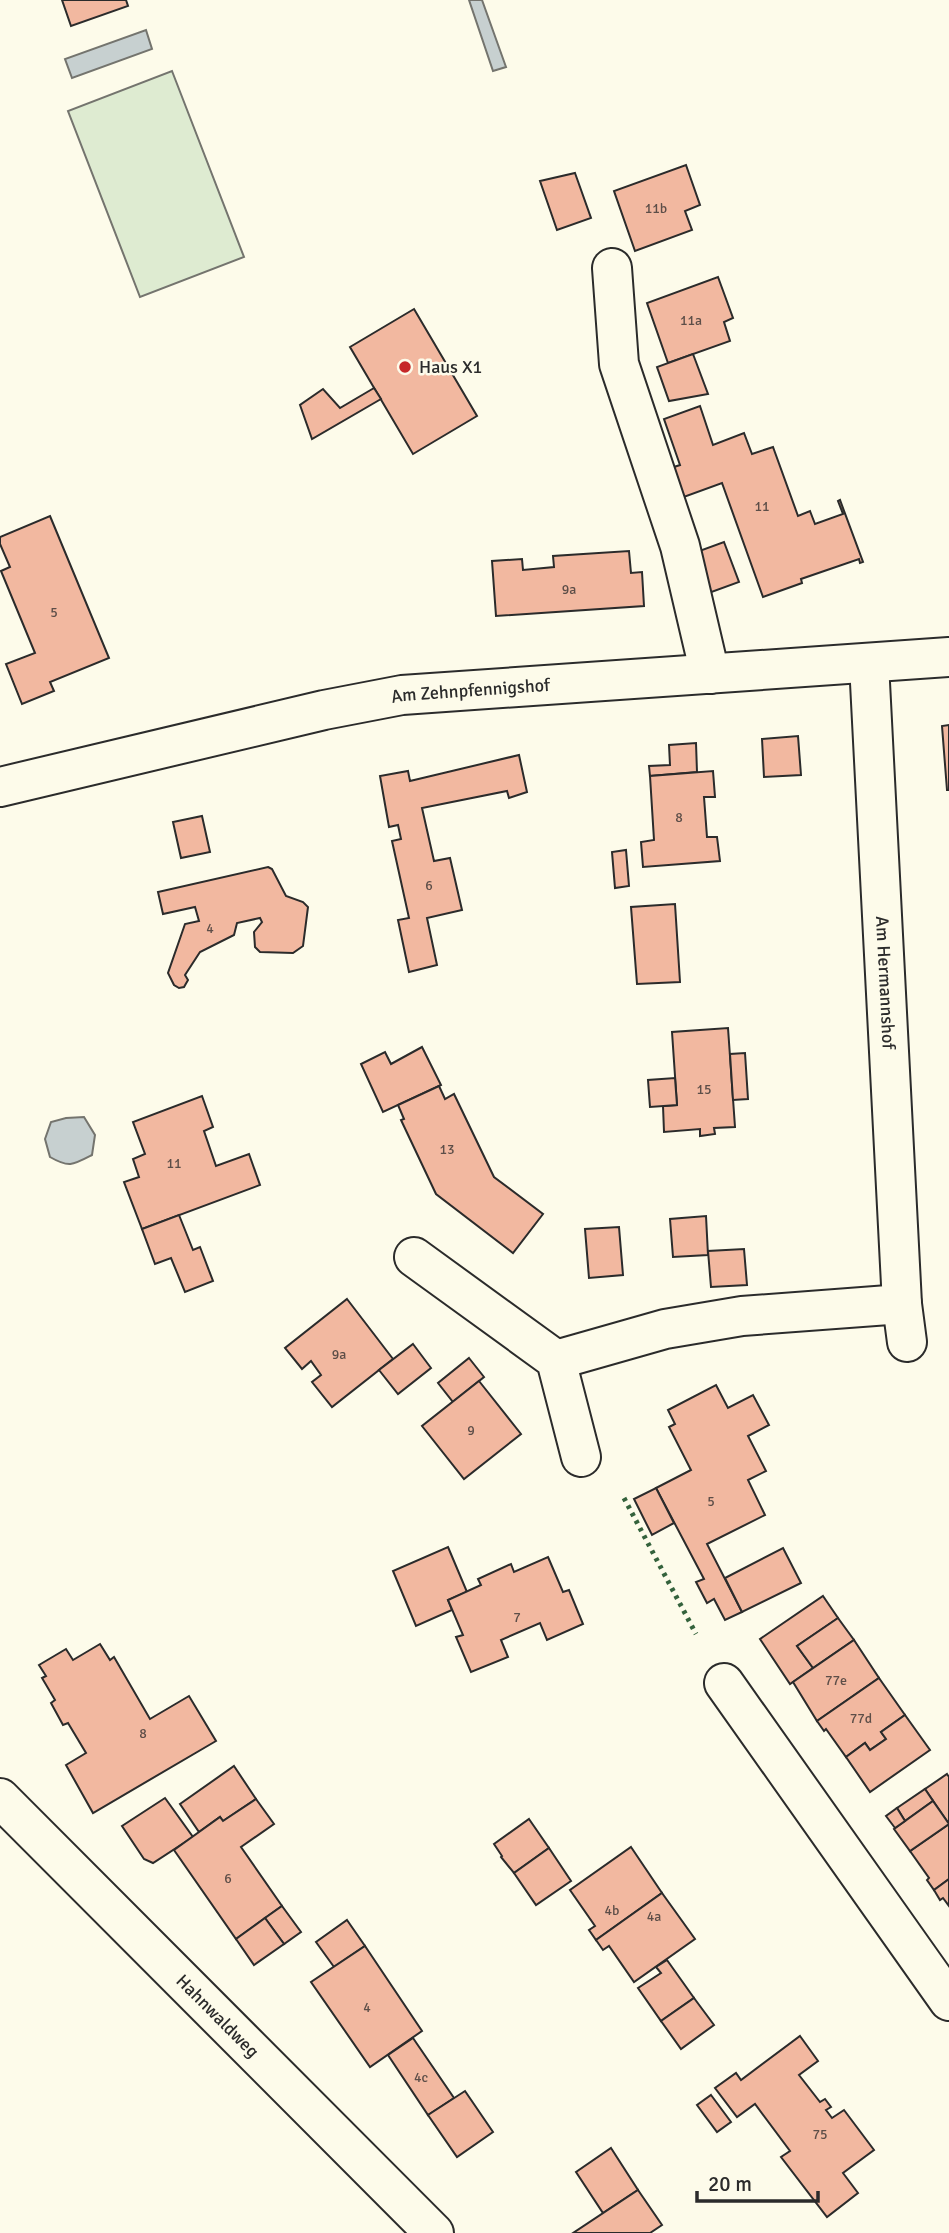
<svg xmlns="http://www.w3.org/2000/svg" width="949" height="2233" font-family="Signika,sans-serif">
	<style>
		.green { fill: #deebd1; stroke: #74746e; stroke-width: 2 }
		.water { fill: #c7d0d0; stroke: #74746e; stroke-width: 2 }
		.building { fill: #f2b8a0; stroke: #2b2b2b; stroke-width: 2 }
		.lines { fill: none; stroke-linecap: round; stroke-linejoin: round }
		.minor-casing { stroke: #2b2b2b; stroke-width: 42 }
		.minor { stroke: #fdfbea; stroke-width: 38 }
		.hedge { stroke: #34623c; stroke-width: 5; stroke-dasharray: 3.5 5; stroke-linecap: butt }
		.poi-dot { fill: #c62828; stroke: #fdfbea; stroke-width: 2.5 }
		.labels { text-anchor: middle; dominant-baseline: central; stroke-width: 5; stroke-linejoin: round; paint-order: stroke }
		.number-label { font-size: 14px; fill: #5d4e48 }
		.poi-label { font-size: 18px; fill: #2b2b2b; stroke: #fdfbea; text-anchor: start }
		.street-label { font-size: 18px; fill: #2b2b2b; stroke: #fdfbea }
	</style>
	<rect width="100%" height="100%" fill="#fdfbea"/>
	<path class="green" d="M172,71L244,257L140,297L68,111Z"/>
	<g class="water">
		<path d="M469,0H482L506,67L493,71Z"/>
		<path d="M146,30L152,49L72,78L65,59Z"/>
		<path d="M84,1117L95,1135L92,1155C73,1165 69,1168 50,1157L45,1139L51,1122L66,1118Z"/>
	</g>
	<g class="building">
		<path d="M62,0H126L128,6L71,26Z"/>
		<path d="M686,165L700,205L685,211L692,230L635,251L614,191Z"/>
		<path d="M575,173L591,218L557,230L540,181Z"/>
		<path d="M718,277L733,318L724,322L730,341L668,363L647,303Z"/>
		<path d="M414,309L477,416L413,454L350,347Z"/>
		<path d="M693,354L708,394L669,401L657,367Z"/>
		<path d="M374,388L381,399L312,439L300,405L323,389L340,408Z"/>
		<path d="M700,406L713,445L744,433L752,454L773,447L798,516L810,511L815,524L843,514L838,501L840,500L863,562L860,563L859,559L801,579L802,583L763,597L722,483L681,498L671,468L680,465L664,419Z"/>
		<path d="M50,516L109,658L50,682L54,691L22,704L6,664L35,653L1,571L10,567L0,544V537Z"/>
		<path d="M724,542L739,582L706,594L691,554Z"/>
		<path d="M629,551L631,573L642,572L644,606L496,616L492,561L522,559L523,570L554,567L553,556Z"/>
		<path d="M949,725V790H947L942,726Z"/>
		<path d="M798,736L801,775L764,777L762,739Z"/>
		<path d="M696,743L697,772L650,776L649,766L670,765L669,745Z"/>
		<path d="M519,755L527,792L509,798L507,791L422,808L434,861L450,858L462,910L427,918L437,965L409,972L398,920L409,918L392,841L401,839L398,825L389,827L380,776L408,771L410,781Z"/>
		<path d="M713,771L715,797H704L707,837H717L720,861L643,867L641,842L654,840L650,776Z"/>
		<path d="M202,816L210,852L181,858L173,822Z"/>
		<path d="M626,850L629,886L615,888L612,852Z"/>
		<path d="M268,867L272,869L286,896L303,902L308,907L303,946L293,953L260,952L255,947L254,932L262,922L260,918L237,923L234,935L200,952L185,975L188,980L184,987L179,988L174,985L168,973L185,924L199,921L195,907L163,914L158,892Z"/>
		<path d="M675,904L680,982L637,984L631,907Z"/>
		<path d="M728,1028L735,1127L714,1128L715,1134L700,1136V1129L664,1132L663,1106L677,1105L672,1032Z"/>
		<path d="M422,1047L441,1085L383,1112L361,1064L385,1052L391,1064Z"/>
		<path d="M745,1053L748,1099L733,1100L730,1054Z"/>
		<path d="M675,1078L677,1105L650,1107L648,1080Z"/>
		<path d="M439,1086L445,1099L454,1094L494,1177L543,1214L513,1253L436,1194L401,1120L404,1119L398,1105Z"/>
		<path d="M202,1096L213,1127L204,1131L216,1166L249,1154L260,1185L142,1229L124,1182L139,1177L133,1159L145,1154L133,1122Z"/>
		<path d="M179,1215L193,1250L200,1247L213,1281L185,1292L171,1258L155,1264L142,1229Z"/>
		<path d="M706,1216L708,1255L673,1257L670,1219Z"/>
		<path d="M619,1227L623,1275L589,1278L585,1229Z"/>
		<path d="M744,1249L747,1285L711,1287L708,1251Z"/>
		<path d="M347,1299L393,1359L332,1407L312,1382L321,1375L311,1361L302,1369L285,1348Z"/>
		<path d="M413,1344L431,1368L398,1394L379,1370Z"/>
		<path d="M469,1358L484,1377L453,1402L438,1383Z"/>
		<path d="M479,1381L521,1434L464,1479L422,1426Z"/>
		<path d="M716,1385L728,1408L753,1395L769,1425L748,1436L766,1471L748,1480L765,1515L707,1544L742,1612L725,1620L714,1599L707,1603L696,1582L704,1579L656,1488L691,1470L669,1427L675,1424L668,1410Z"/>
		<path d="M656,1488L674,1523L652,1535L634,1499Z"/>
		<path d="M448,1547L467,1592L448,1600L452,1610L416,1626L393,1571Z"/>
		<path d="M783,1548L801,1583L742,1612L725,1578Z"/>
		<path d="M548,1557L563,1592L569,1590L583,1624L547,1640L540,1623L501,1640L508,1657L471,1672L456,1637L463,1635L448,1600L481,1585L478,1579L511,1564L514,1572Z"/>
		<path d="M823,1596L838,1618L797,1646L813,1668L790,1684L760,1639Z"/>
		<path d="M838,1618L854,1640L813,1668L797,1646Z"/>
		<path d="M854,1640L879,1678L817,1721L793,1682Z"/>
		<path d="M100,1644L110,1660L114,1657L150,1719L189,1696L216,1741L93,1813L66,1765L86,1753L68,1723L63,1725L51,1703L55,1700L42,1678L46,1676L39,1665L66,1649L73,1660Z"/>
		<path d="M879,1678L905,1715L881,1732L886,1739L870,1750L865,1743L846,1757L826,1729L824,1731L817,1721Z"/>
		<path d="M905,1715L930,1750L870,1792L846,1757L865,1743L870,1750L886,1739L881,1732Z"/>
		<path d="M234,1766L256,1799L223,1821L220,1817L199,1832L180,1804Z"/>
		<path d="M947,1774L949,1777V1879L934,1890L927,1880L929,1878L910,1851L949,1824L925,1789Z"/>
		<path d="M925,1789L933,1801L905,1821L897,1808Z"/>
		<path d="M165,1798L193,1837L153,1863L144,1859L122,1826Z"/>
		<path d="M256,1799L274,1824L241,1847L282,1906L236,1939L174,1850L220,1817L223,1821Z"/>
		<path d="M933,1801L949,1824L910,1851L894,1829Z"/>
		<path d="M897,1808L905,1821L895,1828L886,1816Z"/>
		<path d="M529,1819L549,1848L514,1873L501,1857L502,1856L494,1844Z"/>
		<path d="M631,1847L662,1893L596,1940L589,1930L595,1926L570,1890Z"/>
		<path d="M549,1848L571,1881L536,1905L514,1873Z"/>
		<path d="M949,1879V1906L943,1898L940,1900L934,1890Z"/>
		<path d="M662,1893L695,1939L634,1982L609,1946L603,1950L596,1940Z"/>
		<path d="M282,1906L301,1932L284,1944L265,1918Z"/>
		<path d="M265,1918L284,1944L254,1965L236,1939Z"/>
		<path d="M347,1920L365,1946L334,1967L316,1942Z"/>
		<path d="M365,1946L422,2031L370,2067L311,1982Z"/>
		<path d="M667,1960L694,1998L661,2021L638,1988L661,1973L656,1967Z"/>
		<path d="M694,1998L714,2025L681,2049L661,2021Z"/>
		<path d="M800,2036L818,2061L799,2075L820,2102L825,2099L831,2107L826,2110L832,2118L844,2110L874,2150L843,2173L858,2193L827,2217L781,2157L790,2151L755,2104L737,2117L715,2088L736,2073L741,2080Z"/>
		<path d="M413,2038L454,2098L428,2115L388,2055Z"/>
		<path d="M465,2091L493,2132L457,2157L428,2115Z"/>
		<path d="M711,2095L731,2122L717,2132L697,2105Z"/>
		<path d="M611,2148L638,2190L603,2213L576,2172Z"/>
		<path d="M638,2190L662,2225L650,2233H573Z"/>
	</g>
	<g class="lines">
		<defs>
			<g id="minor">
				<path d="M612,268L619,364L680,546L710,674"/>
				<path id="s1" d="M869,663L902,1304L907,1342"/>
				<path id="s2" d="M0,787L324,710L402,695L949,657"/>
				<path d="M414,1257L556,1360L581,1457"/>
				<path d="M556,1360L665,1329L742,1316L902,1304"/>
				<path d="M724,1683L949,2001"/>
				<path id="s3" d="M0,1798L434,2233"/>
			</g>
		</defs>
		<use href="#minor" class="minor-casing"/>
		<use href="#minor" class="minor"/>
		<path class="hedge" d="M624,1498L696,1634"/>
	</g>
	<circle class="poi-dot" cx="405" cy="367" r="7"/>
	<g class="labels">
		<g class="number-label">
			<text x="656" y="208">11b</text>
			<text x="691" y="320">11a</text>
			<text x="762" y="506">11</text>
			<text x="569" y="589">9a</text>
			<text x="54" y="612">5</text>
			<text x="679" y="817">8</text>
			<text x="429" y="885">6</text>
			<text x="210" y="928">4</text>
			<text x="704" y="1089">15</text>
			<text x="447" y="1149">13</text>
			<text x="174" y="1163">11</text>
			<text x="339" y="1354">9a</text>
			<text x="471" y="1430">9</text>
			<text x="711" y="1501">5</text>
			<text x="517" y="1617">7</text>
			<text x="836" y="1680">77e</text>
			<text x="861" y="1718">77d</text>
			<text x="143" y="1733">8</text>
			<text x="228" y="1878">6</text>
			<text x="612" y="1910">4b</text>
			<text x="654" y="1916">4a</text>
			<text x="367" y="2007">4</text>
			<text x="421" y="2077">4c</text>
			<text x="820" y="2134">75</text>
		</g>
		<g class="poi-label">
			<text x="419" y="367">Haus X1</text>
		</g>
		<g class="street-label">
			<text stroke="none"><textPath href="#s2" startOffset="481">Am Zehnpfennigshof</textPath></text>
			<text stroke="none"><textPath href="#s1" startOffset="320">Am Hermannshof</textPath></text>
			<text stroke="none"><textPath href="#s3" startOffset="308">Hahnwaldweg</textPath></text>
		</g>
	</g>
	<path d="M697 2191v10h121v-10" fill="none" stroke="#2b2b2b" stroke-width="3.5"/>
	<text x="708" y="2191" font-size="21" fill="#2b2b2b" stroke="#fdfbea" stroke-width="5" paint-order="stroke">20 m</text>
</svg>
